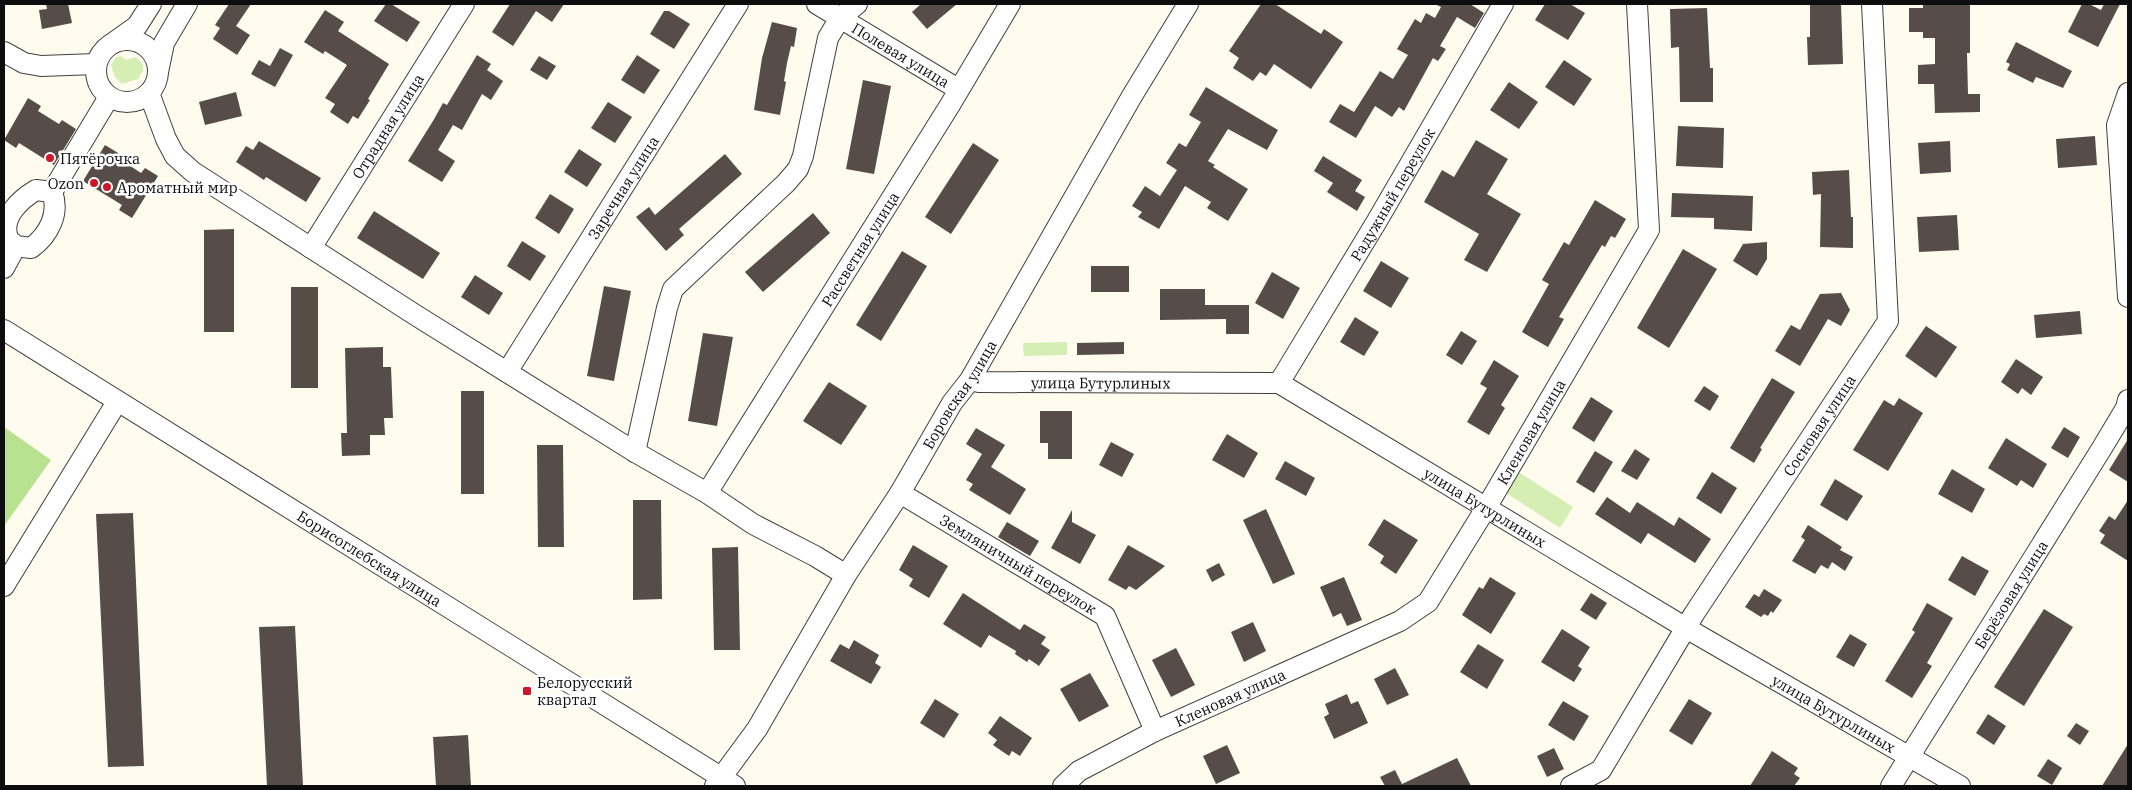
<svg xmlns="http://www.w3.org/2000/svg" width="2132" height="790" font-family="'IBM Plex Serif',serif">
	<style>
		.green { fill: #d4eeb3 }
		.forest { fill: #b8e190 }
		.building { fill: #574d48 }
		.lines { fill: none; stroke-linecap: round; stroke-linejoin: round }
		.minor-casing { stroke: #404040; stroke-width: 22 }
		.minor { stroke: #fff; stroke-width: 20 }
		.poi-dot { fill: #cd1628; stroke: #fff; stroke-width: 2 }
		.labels { text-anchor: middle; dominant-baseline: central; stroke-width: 5; stroke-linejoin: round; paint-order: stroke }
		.street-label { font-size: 15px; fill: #0d0d0d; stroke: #fff }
		.poi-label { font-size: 15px; fill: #0d0d0d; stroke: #fff; text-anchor: start }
	</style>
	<rect width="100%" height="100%" fill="#fffbee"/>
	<g class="green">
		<path d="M121,56L126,60L136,57L143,64V70L138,79L122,84L115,77L111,65L116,57Z"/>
		<path d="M1067,342V355L1024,356L1023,343Z"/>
		<path d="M1517,471L1573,507L1560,528L1503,491Z"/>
	</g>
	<path class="forest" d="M4,427L51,460L4,526Z"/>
	<g class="building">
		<path d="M46,4H68L72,23L42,29L39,10L47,9Z"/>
		<path d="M229,4H251L236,26L250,35L237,55L213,39L220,28L215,25Z"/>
		<path d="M386,4H391L420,22L407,42L374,21Z"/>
		<path d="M510,4H564L552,22L536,11L513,46L492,32Z"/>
		<path d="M921,4H957L927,29L912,12Z"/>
		<path d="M1261,4H1275L1321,34L1324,29L1343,42L1311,89L1274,64L1266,76L1260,72L1253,81L1233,68L1239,58L1229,51Z"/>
		<path d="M1435,4H1470L1484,13L1475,28L1457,17L1440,46L1446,49L1438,61L1433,58L1404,111L1399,107L1392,117L1375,106L1356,138L1329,122L1340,104L1354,112L1380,71L1393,79L1408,55L1397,49L1415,19L1421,23L1426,13L1435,18L1441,7Z"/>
		<path d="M1545,4H1570L1585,13L1568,40L1535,20Z"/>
		<path d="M1810,4H1841L1843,64L1808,65L1807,37H1810Z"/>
		<path d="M1923,4H1970V53H1967L1968,94H1980V112L1935,113L1934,84H1918V65L1935,64V38H1923V32H1909V8H1923Z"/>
		<path d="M2082,4H2089L2101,10L2104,4H2120L2098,47L2068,32Z"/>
		<path d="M1707,8L1710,68H1713V102H1680L1679,47L1671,48L1670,9Z"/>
		<path d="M325,10L344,22L338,31L389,64L368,99L370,100L358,119L353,116L348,124L330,112L335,104L325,98L347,65L325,51L323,54L304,42Z"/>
		<path d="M664,11H669L690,24L674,49L650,34Z"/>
		<path d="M772,22L797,28L794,47L791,46L787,63L784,81L786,82L780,115L754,110L762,58Z"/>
		<path d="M2016,42L2072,71L2063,88L2036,77L2033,83L2007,70L2010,64L2006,62Z"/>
		<path d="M280,48L293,55L275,87L251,74L259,60L270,66Z"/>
		<path d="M477,55L491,64L487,70L503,81L491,100L482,94L462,130L453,125L438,150L455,161L442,182L408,161L433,121L443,103L447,105Z"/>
		<path d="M637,55L660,70L644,94L621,80Z"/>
		<path d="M539,56L556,66L547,80L530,70Z"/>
		<path d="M1564,60L1592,79L1574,106L1545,87Z"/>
		<path d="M863,80L891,86L874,174L846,169Z"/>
		<path d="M1509,82L1538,102L1519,129L1490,110Z"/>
		<path d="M1206,87L1278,130L1267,150L1228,129L1208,161L1215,165L1213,167L1248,189L1228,221L1207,208L1211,202L1185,186L1159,229L1138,217L1142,212L1132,206L1145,186L1160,196L1177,170L1166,163L1179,143L1186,147L1201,122L1189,115Z"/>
		<path d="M236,92L242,116L205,125L199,102Z"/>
		<path d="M28,98L41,106L38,111L59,124L62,120L76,129L54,165L19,143L16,148L4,140Z"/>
		<path d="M608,102L632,117L615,143L591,128Z"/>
		<path d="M1678,126L1724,128L1723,168L1676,166Z"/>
		<path d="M2095,136L2097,165L2058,168L2056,139Z"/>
		<path d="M1476,140L1508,159L1487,194L1521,214L1487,272L1464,260L1479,234L1424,202L1442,170L1454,177Z"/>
		<path d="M259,141L321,178L306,202L266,177L264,180L236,162L246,146L253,150Z"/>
		<path d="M1950,141L1951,172L1920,174L1918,143Z"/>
		<path d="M973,143L999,160L951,234L925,217Z"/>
		<path d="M105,145L123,156L121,160L141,173L145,168L158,176L132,218L119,210L122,205L83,181Z"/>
		<path d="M579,149L602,164L587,187L564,172Z"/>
		<path d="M725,154L742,174L679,229L684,235L666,251L636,217L649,207L655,215Z"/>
		<path d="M1323,156L1362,180L1355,191L1365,197L1357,211L1327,192L1333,183L1314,171Z"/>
		<path d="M1849,170L1851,217H1853V248L1820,247L1821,194L1813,195L1812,172Z"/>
		<path d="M1672,193L1753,196L1752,231L1714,229V218L1671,217Z"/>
		<path d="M550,194L574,209L559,234L535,218Z"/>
		<path d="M1595,200L1626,219L1615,238L1611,236L1605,247L1602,245L1559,317L1564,319L1548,347L1522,332L1549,284L1542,280L1564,242L1569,245Z"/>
		<path d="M374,211L440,253L423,279L357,238Z"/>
		<path d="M813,213L830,233L763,292L745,272Z"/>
		<path d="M1957,215L1959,250L1919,252L1917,217Z"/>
		<path d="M234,229V332H204V230Z"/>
		<path d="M522,241L546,256L530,281L507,266Z"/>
		<path d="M1767,242V259L1757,276L1733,261L1743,244Z"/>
		<path d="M1683,249L1717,269L1669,348L1637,328Z"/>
		<path d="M902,251L927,266L881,341L856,325Z"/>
		<path d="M1381,261L1409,278L1391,308L1363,291Z"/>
		<rect x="1091" y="266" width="38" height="26"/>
		<path d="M1272,272L1300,288L1283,319L1255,303Z"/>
		<path d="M475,275L503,293L489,315L461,297Z"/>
		<path d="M604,286L631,291L614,381L587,376Z"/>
		<rect x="291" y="287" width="27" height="101"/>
		<path d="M1160,289H1205V305H1249V334H1226V319L1160,320Z"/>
		<path d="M1841,293L1850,310L1841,326L1828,319L1800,366L1775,351L1791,325L1800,330L1820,294Z"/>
		<path d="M2080,311L2082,334L2036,338L2034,315Z"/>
		<path d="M1355,317L1379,332L1364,356L1340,342Z"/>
		<path d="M1926,326L1957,347L1936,378L1905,356Z"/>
		<path d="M1461,331L1477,341L1462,365L1446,355Z"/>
		<path d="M703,333L733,337L717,426L688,421Z"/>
		<path d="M1124,342V354L1077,355V343Z"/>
		<path d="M383,347V367H391L393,418H384L385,435H370V455L342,456L341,433H347L345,348Z"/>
		<path d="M2016,359L2043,377L2031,395L2022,388L2018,394L2001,382Z"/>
		<path d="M1494,360L1519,376L1501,405L1505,408L1489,435L1467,422L1487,388L1480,384Z"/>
		<path d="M1772,378L1795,392L1760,448L1762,449L1754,463L1730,448Z"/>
		<path d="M829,382L867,406L841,445L803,421Z"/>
		<path d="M1704,386L1719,396L1710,411L1694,401Z"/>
		<rect x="461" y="391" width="23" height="103"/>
		<path d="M1591,397L1613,411L1594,442L1572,428Z"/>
		<path d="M1899,398L1923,413L1888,471L1853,450L1884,400L1894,406Z"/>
		<path d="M1040,411H1072V459H1048V443H1040Z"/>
		<path d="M2064,427L2080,437L2068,458L2051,448Z"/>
		<path d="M976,428L1005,445L991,467L1026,489L1010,515L969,490L973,484L966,480L982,454L966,444Z"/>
		<path d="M1227,434L1258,453L1244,478L1212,460Z"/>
		<path d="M2006,438L2047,464L2033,488L2021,480L2017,486L1988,468Z"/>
		<path d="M2128,439V482L2109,470Z"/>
		<path d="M1111,442L1134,454L1122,477L1099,465Z"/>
		<path d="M537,445H563L564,547H538Z"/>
		<path d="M1635,449L1650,459L1637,480L1621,471Z"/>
		<path d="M1595,451L1613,462L1594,493L1576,482Z"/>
		<path d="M1285,461L1315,478L1306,496L1275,479Z"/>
		<path d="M1952,469L1985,489L1972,513L1938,494Z"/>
		<path d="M1712,472L1737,488L1721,514L1696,498Z"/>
		<path d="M1835,479L1863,496L1847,521L1820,505Z"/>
		<path d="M1607,497L1630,513L1637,502L1674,526L1679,517L1711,539L1695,563L1648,533L1641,544L1595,514Z"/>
		<path d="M633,500H661L662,599L633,600Z"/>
		<path d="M2128,500V561L2100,543L2105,535L2099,531L2109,516L2115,520Z"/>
		<path d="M1266,509L1295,574L1273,584L1243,520Z"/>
		<path d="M1072,510V522L1096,535L1080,564L1051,548Z"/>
		<path d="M133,513L144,766L108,767L96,514Z"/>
		<path d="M1384,519L1418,540L1396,574L1380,563L1384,556L1368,545Z"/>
		<path d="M1007,522L1039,541L1030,556L998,537Z"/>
		<path d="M1808,525L1842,547L1840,550L1853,557L1845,571L1832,562L1828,569L1821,565L1815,574L1792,561L1805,540L1801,537Z"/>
		<path d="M913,545L948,566L929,598L909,586L913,579L899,570Z"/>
		<path d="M1128,545L1165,566L1136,590L1129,586L1126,590L1108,580Z"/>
		<path d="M738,547L740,650H714L712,548Z"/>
		<path d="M1962,556L1989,571L1975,596L1948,580Z"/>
		<path d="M1219,563L1225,575L1212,582L1206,570Z"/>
		<path d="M1344,577L1362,620L1347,626L1341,613L1333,617L1320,587Z"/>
		<path d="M1490,577L1516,593L1491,634L1462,615L1479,587L1483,589Z"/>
		<path d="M1764,589L1782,600L1773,613L1771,611L1768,616L1764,614L1761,617L1745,607L1754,594L1759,597Z"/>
		<path d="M963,593L1020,630L1024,624L1046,637L1041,644L1050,650L1039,666L1029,659L1027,662L1015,654L1016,651L989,635L981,648L943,624Z"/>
		<path d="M1591,593L1607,603L1596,620L1580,610Z"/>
		<path d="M1927,603L1953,618L1927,663L1932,666L1912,698L1885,681L1915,632L1912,630Z"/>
		<path d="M2044,609L2073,627L2024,706L1994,687Z"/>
		<path d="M1253,622L1266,651L1244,662L1231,632Z"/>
		<path d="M295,626L303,786H267L259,627Z"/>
		<path d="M1562,629L1590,647L1578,666L1582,669L1574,682L1541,662Z"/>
		<path d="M1850,634L1867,644L1854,667L1836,657Z"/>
		<path d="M854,640L879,655L875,663L881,667L871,684L830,661L840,644L849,649Z"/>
		<path d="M1478,644L1504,660L1487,689L1460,672Z"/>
		<path d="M1176,648L1195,685L1171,697L1152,660Z"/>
		<path d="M1395,668L1409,695L1387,705L1374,679Z"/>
		<path d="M1090,673L1109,706L1079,722L1060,689Z"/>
		<path d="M1347,694L1351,704L1358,701L1368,723L1334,739L1324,717L1329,714L1325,704Z"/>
		<path d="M935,699L959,714L944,738L920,723Z"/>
		<path d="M1689,699L1712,713L1692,745L1669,731Z"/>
		<path d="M1563,701L1589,716L1574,741L1548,725Z"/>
		<path d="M1988,714L2006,726L1994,745L1976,733Z"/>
		<path d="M1000,716L1032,738L1020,756L1012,751L1009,756L993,745L997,740L988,733Z"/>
		<path d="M2076,723L2089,731L2080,745L2067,736Z"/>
		<path d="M468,735L471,786H436L433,737Z"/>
		<path d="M2128,744V786H2102Z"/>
		<path d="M1227,745L1240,773L1216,784L1203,756Z"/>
		<path d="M1554,748L1564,769L1547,777L1537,756Z"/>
		<path d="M1772,751L1798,768L1794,774L1800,778L1794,786H1750Z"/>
		<path d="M1457,758L1471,786H1385L1380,777L1395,770L1402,784Z"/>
		<path d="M2048,759L2062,768L2052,785L2037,776Z"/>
	</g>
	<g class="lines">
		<defs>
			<g id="minor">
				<path id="s1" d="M817,4L958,89"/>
				<circle cx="127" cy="71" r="31"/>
				<path d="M113,43L137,26L151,4"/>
				<path d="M4,52L24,63L41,66L96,64"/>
				<path d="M158,72L164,43L187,4"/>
				<path d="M149,93L166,139L175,156L193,172L417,316L635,452L707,493L753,524L815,556L846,575"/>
				<path d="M2128,93L2117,125L2128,297"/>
				<path d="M36,190L52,192C60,213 49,235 31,248L16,246C14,244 9,241 8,238C0,217 21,199 36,190Z"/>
				<path d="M52,192L109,97"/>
				<path id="s2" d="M311,248L464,4"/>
				<path d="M4,268L16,246"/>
				<path id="s3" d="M4,330L735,786"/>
				<path id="s4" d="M507,372L738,4"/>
				<path id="s5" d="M970,380L979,382L1279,383L1686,628L1960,786"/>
				<path id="s6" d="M1279,383L1377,221L1503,4"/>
				<path d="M635,452L667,308L673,289L786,183L798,169L803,156L828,38L840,18L857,4"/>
				<path id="s7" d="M707,493L950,105L1010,4"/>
				<path id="s8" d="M900,493L1105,616L1155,731"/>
				<path d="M4,586L117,402"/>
				<path id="s9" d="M715,786L757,729L846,575L900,493L952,403L970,380L1132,96L1188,4"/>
				<path id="s10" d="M1063,786L1079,771L1155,731L1400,621L1428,602L1486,508L1649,230L1637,4"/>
				<path id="s11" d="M1571,786L1601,770L1694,614L1888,321L1872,4"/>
				<path id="s12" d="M1891,786L2102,448L2126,408L2128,400"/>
			</g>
		</defs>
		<use href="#minor" class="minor-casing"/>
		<use href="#minor" class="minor"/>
	</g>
	<g class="poi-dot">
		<circle cx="50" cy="158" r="5"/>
		<circle cx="94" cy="183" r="5"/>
		<circle cx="107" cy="187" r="5"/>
		<rect x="522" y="686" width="10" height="10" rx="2.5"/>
	</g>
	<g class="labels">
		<g class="street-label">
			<text stroke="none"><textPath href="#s1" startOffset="98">Полевая улица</textPath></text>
			<text stroke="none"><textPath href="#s2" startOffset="144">Отрадная улица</textPath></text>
			<text stroke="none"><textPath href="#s4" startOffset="218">Заречная улица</textPath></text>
			<text stroke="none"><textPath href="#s6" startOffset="220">Радужный переулок</textPath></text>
			<text stroke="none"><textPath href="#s7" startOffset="288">Рассветная улица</textPath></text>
			<text stroke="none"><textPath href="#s5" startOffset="131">улица Бутурлиных</textPath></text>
			<text stroke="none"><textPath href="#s9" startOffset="462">Боровская улица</textPath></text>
			<text stroke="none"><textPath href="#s11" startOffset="442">Сосновая улица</textPath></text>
			<text stroke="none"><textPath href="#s10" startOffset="609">Кленовая улица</textPath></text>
			<text stroke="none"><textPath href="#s5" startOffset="550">улица Бутурлиных</textPath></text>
			<text stroke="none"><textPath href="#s3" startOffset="431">Борисоглебская улица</textPath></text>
			<text stroke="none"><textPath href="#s8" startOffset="138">Земляничный переулок</textPath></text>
			<text stroke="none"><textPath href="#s12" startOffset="226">Берёзовая улица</textPath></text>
			<text stroke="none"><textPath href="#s10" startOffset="190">Кленовая улица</textPath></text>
			<text stroke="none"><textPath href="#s5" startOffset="955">улица Бутурлиных</textPath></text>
		</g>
		<g class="poi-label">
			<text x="60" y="158">Пятёрочка</text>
			<text x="84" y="183" text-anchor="end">Ozon</text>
			<text x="117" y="187">Ароматный мир</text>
			<text x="537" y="682">Белорусский<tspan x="537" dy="17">квартал</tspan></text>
		</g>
	</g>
	<rect width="2132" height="790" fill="none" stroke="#0d0d0d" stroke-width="10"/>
</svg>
